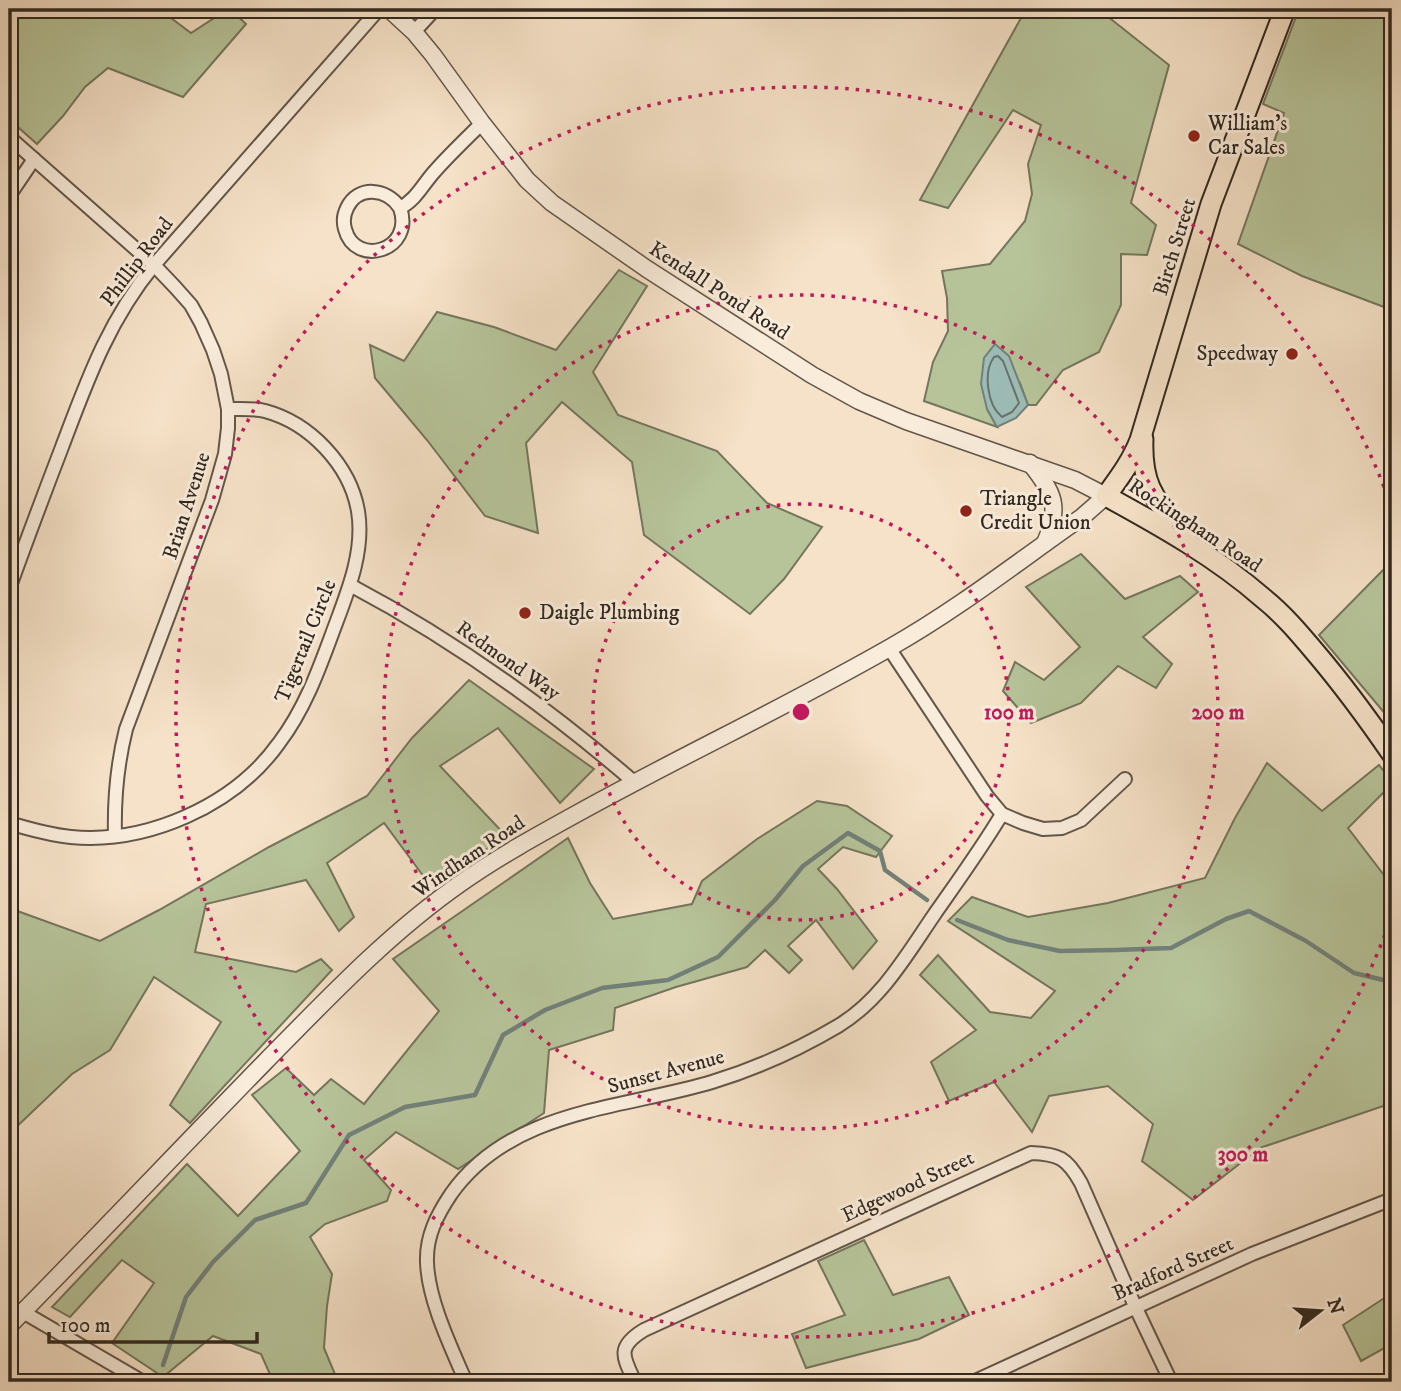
<svg xmlns="http://www.w3.org/2000/svg" width="1401" height="1391" font-family="'IM FELL DW Pica',serif">
	<style>
		.green { fill: #b7c49a; stroke: #74765d; stroke-width: 2 }
		.water { fill: #9dbdb8; stroke: #72817b; stroke-width: 2 }
		.lines { fill: none; stroke-linecap: round; stroke-linejoin: round }
		.shore { stroke: #68726c; stroke-width: 2 }
		.stream { stroke: #72817b; stroke-width: 4.5 }
		.minor-casing { stroke: #63564a; stroke-width: 16 }
		.tertiary-casing { stroke: #63564a; stroke-width: 19 }
		.primary-casing { stroke: #322820; stroke-width: 23 }
		.minor { stroke: #f9ecdb; stroke-width: 12 }
		.tertiary { stroke: #f9ecdb; stroke-width: 16 }
		.primary { stroke: #f6e2c8; stroke-width: 19 }
		.ring { fill: none; stroke: #c2185b; stroke-width: 3.5; stroke-dasharray: 3.5 7 }
		.poi-dot { fill: #8f2418; stroke: #f9ecdb; stroke-width: 2.5 }
		.labels { text-anchor: middle; dominant-baseline: central; stroke-width: 6; stroke-linejoin: round; paint-order: stroke }
		.poi-label { font-size: 21px; fill: #322820; stroke: #f9ecdb; text-anchor: start }
		.street-label { font-size: 21px; fill: #322820; stroke: #f9ecdb }
		.centre { fill: #c2185b; stroke: #f9ecdb; stroke-width: 3.5 }
		.ring-label { font-size: 21px; text-anchor: middle; font-weight: bold; fill: #c2185b; stroke: #f9ecdb; stroke-width: 6; stroke-linejoin: round; paint-order: stroke }
	</style>
	<rect width="100%" height="100%" fill="#f6e2c8"/>
	<filter id="stains"><feTurbulence type="fractalNoise" baseFrequency=".00286" numOctaves="4"/><feColorMatrix values="0 0 0 0 .2 0 0 0 0 .09 0 0 0 0 .02 0 0 0 .5 -.17"/></filter>
	<radialGradient id="worn" r=".72"><stop offset=".6" stop-color="#630" stop-opacity="0"/><stop offset="1" stop-color="#630" stop-opacity=".3"/></radialGradient>
	<g class="green">
		<path d="M12,9H167V15L191,33L228,9H230L246,24L183,97L108,68L85,87L63,116L37,144L9,119V13Z"/>
		<path d="M1026,9H1109L1107,16L1169,65L1131,203L1156,225L1147,255L1121,254V305L1099,352L1063,370L1036,405H1028L1020,383L987,409L997,427L924,401L933,362L948,331L947,298L942,271L990,264L1025,221L1032,194L1028,164L1041,125L1013,110L948,208L920,200Z"/>
		<path d="M1299,9H1392V310L1302,276L1238,244L1284,113L1263,104Z"/>
		<path d="M619,270L647,286L593,372L618,415L717,451L767,503L822,527L784,579L750,614L644,535L632,462L562,402L526,443L538,533L485,516L427,440L375,378L370,345L404,361L437,312L494,327L556,350Z"/>
		<path d="M1081,554L1125,599L1180,576L1198,592L1143,637L1172,664L1156,688L1118,666L1081,703L1031,723L1003,691L1015,662L1044,680L1080,647L1026,587Z"/>
		<path d="M1392,561V722L1319,635Z"/>
		<path d="M469,680L594,769L560,803L498,728L440,766L508,838L427,881L384,823L327,863L354,917L339,931L306,880L206,904L195,952L296,972L321,959L332,970L190,1123L170,1105L221,1022L154,977L110,1050L72,1074L9,1134V1046L16,1021L9,1014V908L100,941L159,910L269,847L367,796L412,738Z"/>
		<path d="M1267,763L1322,811L1379,765L1392,782V784L1348,828L1387,879L1392,877V1103L1260,1148L1193,1200L1142,1161L1153,1124L1108,1086L1049,1096L1032,1132L994,1082L949,1101L931,1062L976,1030L920,975L938,955L990,1012L1031,1018L1055,991L948,921L972,897L1028,917L1108,903L1205,878L1235,818Z"/>
		<path d="M817,801L847,806L892,836L876,857L843,847L818,869L837,889L877,941L853,969L816,920L788,946L802,960L789,973L765,950L747,967L676,987L615,1008L613,1030L549,1050L544,1113L458,1169L396,1132L364,1160L391,1190L387,1201L325,1224L310,1237L332,1274L327,1306L324,1348L337,1379L273,1381L261,1354L213,1336L163,1377L112,1343L154,1283L122,1260L70,1317L52,1307L187,1164L238,1216L300,1151L252,1095L286,1068L314,1095L331,1079L364,1104L439,1011L393,959L568,838L590,883L613,919L692,904L702,881L757,839Z"/>
		<path d="M864,1240L893,1295L949,1277L969,1315L919,1339L806,1368L792,1334L845,1315L818,1261Z"/>
		<path d="M1392,1293V1344L1361,1361L1343,1325Z"/>
	</g>
	<path class="water" d="M995,344L1009,356L1028,405L1016,418L997,427L987,409L981,384L984,358Z"/>
	<g class="lines">
		<path class="shore" d="M998,356L1003,361L1019,403L1012,412L1002,417C987,405 983,372 994,357Z"/>
		<g class="stream">
			<path d="M957,920L1008,940L1060,951L1116,950L1171,948L1226,919L1249,911L1306,941L1354,973L1392,982"/>
			<path d="M163,1365L186,1297L213,1262L255,1220L306,1203L349,1135L405,1107L475,1095L503,1035L545,1010L602,988L668,980L718,957L775,900L803,866L848,833L880,851L885,870L927,900"/>
		</g>
		<defs>
			<g id="minor">
				<path d="M414,32L435,9"/>
				<path d="M9,137L154,265L175,287L191,305L201,323L213,350L221,374L228,409V428L225,454L212,500L126,729C117,765 114,800 115,836"/>
				<path d="M9,196L34,159"/>
				<path d="M400,208C387,188 358,185 347,208C344,214 343,222 345,229C355,268 415,251 400,208C416,200 423,184 435,171C449,155 466,139 482,123"/>
				<path d="M350,585C452,639 547,707 634,782"/>
				<path d="M9,589C26,542 44,494 62,447C87,381 108,321 154,265L379,9"/>
				<path d="M889,648L987,796L1002,814L1023,823L1043,829L1062,828L1081,820L1125,779"/>
				<path d="M9,823C29,829 50,835 71,837C147,844 234,806 279,743C304,710 318,672 332,634C346,596 365,553 358,511C350,465 310,423 265,411C253,408 241,409 228,409"/>
				<path d="M23,1312L143,1382"/>
				<path d="M466,1382C451,1347 428,1300 427,1262C426,1236 437,1215 451,1194C511,1109 622,1109 712,1082C755,1069 799,1049 838,1026C881,1000 906,956 934,915C957,882 981,849 1002,814"/>
				<path d="M635,1382C623,1357 616,1347 644,1330L1031,1153C1059,1154 1067,1158 1081,1183L1135,1306L1171,1382"/>
				<path d="M973,1382L1252,1254L1392,1199"/>
			</g>
			<g id="tertiary">
				<path d="M1030,463C1054,493 1061,507 1045,543"/>
				<path d="M9,1326C95,1239 179,1150 265,1062C327,999 388,934 461,883C498,857 538,835 578,813C681,756 788,706 891,647C958,609 1019,561 1082,517L1106,496L1075,480L906,421L859,401L812,375L647,269L552,203L527,180L482,123L433,55L414,32L389,9"/>
			</g>
			<g id="primary">
				<path d="M1285,9L1211,204L1140,440C1132,461 1119,478 1106,496C1161,526 1216,557 1263,598C1283,614 1299,633 1315,652C1343,685 1368,719 1392,754"/>
				<path d="M1143,439C1141,488 1156,500 1185,536"/>
			</g>
		</defs>
		<use href="#minor" class="minor-casing"/>
		<use href="#tertiary" class="tertiary-casing"/>
		<use href="#primary" class="primary-casing"/>
		<use href="#minor" class="minor"/>
		<use href="#tertiary" class="tertiary"/>
		<use href="#primary" class="primary"/>
	</g>
	<g class="ring">
		<circle cx="801" cy="712" r="208"/>
		<circle cx="801" cy="712" r="417"/>
		<path d="M1392 915A625 625 0 1 1 1392 509"/>
	</g>
	<g class="poi-dot">
		<circle cx="1194" cy="136" r="7"/>
		<circle cx="1292" cy="354" r="7"/>
		<circle cx="966" cy="511" r="7"/>
		<circle cx="525" cy="613" r="7"/>
	</g>
	<g class="labels">
		<g class="poi-label">
			<text x="1208" y="124">William's<tspan x="1208" dy="24">Car Sales</tspan></text>
			<text x="1278" y="354" text-anchor="end">Speedway</text>
			<text x="980" y="499">Triangle<tspan x="980" dy="24">Credit Union</tspan></text>
			<text x="539" y="613">Daigle Plumbing</text>
		</g>
		<g class="street-label">
			<text transform="translate(1175 247) rotate(-73)">Birch Street</text>
			<text transform="translate(137 262) rotate(-53)">Phillip Road</text>
			<text transform="translate(719 291) rotate(33)">Kendall Pond Road</text>
			<text transform="translate(187 506) rotate(-72)">Brian Avenue</text>
			<text transform="translate(1195 526) rotate(33)">Rockingham Road</text>
			<text transform="translate(306 641) rotate(-68)">Tigertail Circle</text>
			<text transform="translate(508 661) rotate(35)">Redmond Way</text>
			<text transform="translate(469 857) rotate(-34)">Windham Road</text>
			<text transform="translate(666 1072) rotate(-15)">Sunset Avenue</text>
			<text transform="translate(908 1187) rotate(-25)">Edgewood Street</text>
			<text transform="translate(1173 1269) rotate(-24)">Bradford Street</text>
		</g>
	</g>
	<circle cx="801" cy="712" r="10" class="centre"/>
	<g class="ring-label">
		<text x="1009" y="719">100 m</text>
		<text x="1218" y="719">200 m</text>
		<text x="1243" y="1161">300 m</text>
	</g>
	<rect width="1401" height="1391" fill="none" stroke="#f6e2c8" stroke-width="35"/>
	<rect x="10" y="10" width="1380" height="1370" fill="none" stroke="#322820" stroke-width="3.5"/>
	<rect x="18" y="18" width="1366" height="1356" fill="none" stroke="#322820" stroke-width="2"/>
	<g transform="translate(1320 1311) rotate(73)" stroke="#f9ecdb" stroke-width="5" paint-order="stroke">
	<path d="M0-5L12 26L0 18L-12 26Z" fill="#322820"/>
	<text y="-10" font-size="19" font-weight="bold" text-anchor="middle" fill="#322820">N</text>
	</g>
	<path d="M49 1332v10h208v-10" fill="none" stroke="#322820" stroke-width="3.5"/>
	<text x="60" y="1332" font-size="21" fill="#322820" stroke="#f9ecdb" stroke-width="5" paint-order="stroke">100 m</text>
	<rect width="100%" height="100%" filter="url(#stains)"/>
	<rect width="100%" height="100%" fill="url(#worn)"/>
</svg>
